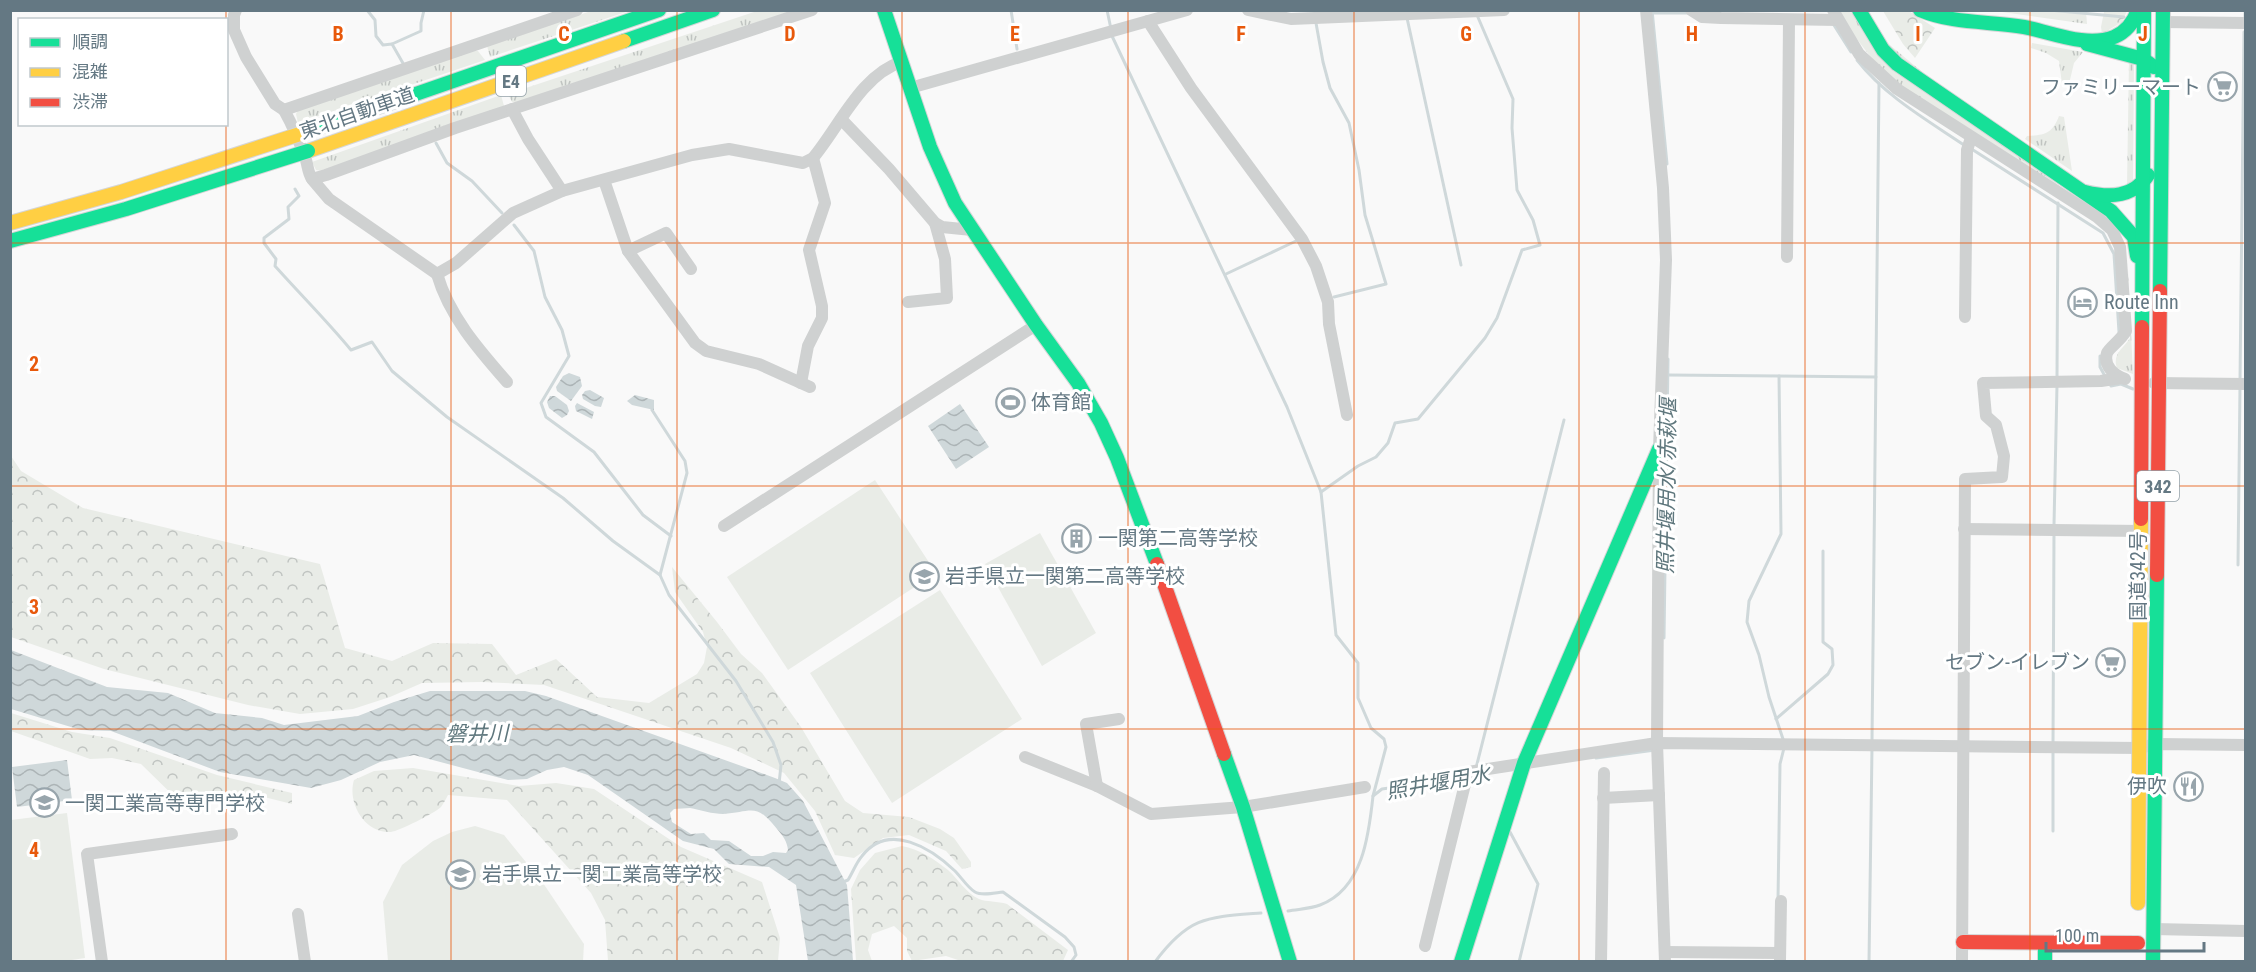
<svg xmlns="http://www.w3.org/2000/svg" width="2256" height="972" font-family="'Roboto Condensed','Noto Sans JP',sans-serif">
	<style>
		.grass { fill: url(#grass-tufts) }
		.forest { fill: url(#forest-crowns) }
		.park { fill: #e9ece7 }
		.water { fill: url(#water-waves); fill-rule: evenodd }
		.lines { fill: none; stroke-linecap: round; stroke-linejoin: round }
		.stream { stroke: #cfd8da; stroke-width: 3 }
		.fast-casing { stroke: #d5d6d7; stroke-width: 16 }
		.slow-casing { stroke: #d5d6d7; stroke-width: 16 }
		.jam-casing { stroke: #d5d6d7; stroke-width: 16 }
		.street { stroke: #cfd1d1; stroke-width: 12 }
		.fast { stroke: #16e098; stroke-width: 14 }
		.slow { stroke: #ffcf43; stroke-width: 14 }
		.jam { stroke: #f24e42; stroke-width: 14 }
		.fast-bridge-casing { stroke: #d5d5d6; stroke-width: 16; stroke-linecap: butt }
		.slow-bridge-casing { stroke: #d5d5d6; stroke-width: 16; stroke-linecap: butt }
		.fast-bridge { stroke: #16e098; stroke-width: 14 }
		.slow-bridge { stroke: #ffcf43; stroke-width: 14 }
		.grid { fill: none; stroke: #e8590c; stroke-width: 1.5; stroke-opacity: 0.55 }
		.labels { text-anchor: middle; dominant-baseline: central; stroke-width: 6; stroke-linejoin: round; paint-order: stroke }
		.shield { fill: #fff; stroke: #92a0a8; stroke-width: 1.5 }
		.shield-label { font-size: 18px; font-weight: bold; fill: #647883 }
		.poi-label { font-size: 20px; fill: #647883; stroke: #fff; text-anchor: start }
		.street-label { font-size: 20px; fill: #647883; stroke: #fff }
		.water-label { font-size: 21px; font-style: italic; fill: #5f777d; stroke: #fff }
		.grid-label { font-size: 20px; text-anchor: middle; font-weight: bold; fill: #e8590c; stroke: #fff; stroke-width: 6; stroke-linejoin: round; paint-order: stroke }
	</style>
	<defs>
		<pattern id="grass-tufts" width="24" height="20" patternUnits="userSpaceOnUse" patternTransform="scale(1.5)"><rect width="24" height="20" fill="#e9ece7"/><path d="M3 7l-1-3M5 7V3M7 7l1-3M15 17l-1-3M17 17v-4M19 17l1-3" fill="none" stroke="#c0c4c1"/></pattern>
		<pattern id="forest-crowns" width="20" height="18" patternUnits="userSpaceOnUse" patternTransform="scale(1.5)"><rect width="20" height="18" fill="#e9ece7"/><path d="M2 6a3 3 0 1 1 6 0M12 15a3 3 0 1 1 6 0" fill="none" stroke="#c0c4c1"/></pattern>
		<pattern id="water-waves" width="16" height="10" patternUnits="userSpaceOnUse" patternTransform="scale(1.5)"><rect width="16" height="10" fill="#cfd8da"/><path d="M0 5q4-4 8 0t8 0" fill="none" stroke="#acb4b6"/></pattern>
	</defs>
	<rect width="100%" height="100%" fill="#f9f9f9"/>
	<g class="grass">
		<path d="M591,11H629L490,57L487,46Z"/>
		<path d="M757,11H800L516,103L512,102L508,94Z"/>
		<path d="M1839,11H1849L2064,190L1914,96L1877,65L1849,29Z"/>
		<path d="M1995,11H2086L2087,24Z"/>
		<path d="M2032,43L2083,52L2074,63L2069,84H2062L2059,61L2046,53L2031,48Z"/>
		<path d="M473,51H478L485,60L298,123L296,114L298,110Z"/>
		<path d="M2129,61H2134L2133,183L2127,185Z"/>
		<path d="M501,95L504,106L323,171L316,170L312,162Z"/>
		<path d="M2059,116L2064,117L2072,171L2025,139L2027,136C2045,135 2052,134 2059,116Z"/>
		<path d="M2127,249L2133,374L2117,368C2112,354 2123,349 2130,338Z"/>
	</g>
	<g class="forest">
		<path d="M1883,11H1909L1935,28L1915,58L1903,44Z"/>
		<path d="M2127,11L2122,22L2102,34L2101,27L2104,12Z"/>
		<path d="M11,456L21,471L83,508L320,564L345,648L392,661L433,643L492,644L516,675L556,659L597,697L649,703L697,674L704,663L707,647L703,632L675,592L672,567L717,622L741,654L762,673L801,727L845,801L863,813L909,817L940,829L954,838L971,862V867L962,869L946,851L909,835L883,838L854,858L835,855L815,811L784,773L731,748L544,685L482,682L422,683L390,697L353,709L300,714L248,705L104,669L11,637Z"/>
		<path d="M11,713L72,732L110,738L217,775L292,793V804L252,794L210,798L186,808L141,764L112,758L90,759L11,731Z"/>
		<path d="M413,768L519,786L556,783L594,789L681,847L762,882L780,938L778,961H608L605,920L591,893L507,800L448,795C446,799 443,804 441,807C435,813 399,831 391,832C364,834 347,802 354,780L374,771Z"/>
		<path d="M902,846C919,849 934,859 948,870C958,879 966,893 979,899C986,902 998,901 1007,904L1068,950L1063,961H961L946,956L912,961L907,951V938L894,926L872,934L868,950L872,961H856L851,889L860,870L875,853Z"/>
	</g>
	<g class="park">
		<path d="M875,480L936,573L788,670L727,577Z"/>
		<path d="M1040,533L1096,633L1042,666L985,564Z"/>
		<path d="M940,590L1022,719L892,803L810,673Z"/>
		<path d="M67,813L85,958L58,962L11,961V820Z"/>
		<path d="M475,826L504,835L543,883L584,944L583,961H388L383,902L402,865L433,841L452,832Z"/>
	</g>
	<g class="water">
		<path d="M569,373L580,377L582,386L571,401L557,391L556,387L563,376Z"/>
		<path d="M590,390L604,398L601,407L595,406L583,399L582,395L585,391Z"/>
		<path d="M635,395L654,400V410L632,405L627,401Z"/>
		<path d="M550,396H555L567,405L569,411L567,415L562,418L549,408L547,402Z"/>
		<path d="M577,403L594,412L592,419L576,411L575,406Z"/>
		<path d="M960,404L989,447L956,469L928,426Z"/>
		<path d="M11,650L107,687L168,693L215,713L262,718L284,725L358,716L394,702L430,691H525L546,696L775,778L787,783L803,801L847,885L853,961H808L796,885L769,867L729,864L714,849L683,841L588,775L564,767L547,770L527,779L508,780L414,755L380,762L341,780L311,788L220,772L111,731L81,730L11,709ZM690,808C700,810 713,814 723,814C752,812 756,802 777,829C783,836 787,841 788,850L786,853L773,852L763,856H751L729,841L711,840L704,833L691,834L672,822L670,813L674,809Z"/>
		<path d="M67,760L72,800L17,807L12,767Z"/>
	</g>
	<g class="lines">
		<g class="stream">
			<path d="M367,10L375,20L376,36L383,45L392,44L404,65"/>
			<path d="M1011,10L1017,49"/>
			<path d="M1107,10L1111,29"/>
			<path d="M1652,10L1667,164"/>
			<path d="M2049,10L2124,17"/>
			<path d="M1653,13H1688"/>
			<path d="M1407,18L1461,265"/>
			<path d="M2245,18V10"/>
			<path d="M1832,22L1851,52"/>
			<path d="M1316,23L1323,62L1330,88L1349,123L1359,170L1365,215L1386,284L1334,297"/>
			<path d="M1112,36L1287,407L1321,492L1336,635L1358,663V698L1371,728L1384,739L1386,747L1373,796"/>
			<path d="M392,44L421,31V23L424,10"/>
			<path d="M1857,60C1885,96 1927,120 1964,145"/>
			<path d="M436,143L447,163L472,181L502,213"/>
			<path d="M1970,148L2103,233L2114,254L2119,332"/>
			<path d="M295,189L299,196L288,207L289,219L264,238V243L276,259L275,266C300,294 328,322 351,350L372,342L392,371L447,417L563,498L613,541L660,575"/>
			<path d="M514,225L534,251L545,297L562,330L569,356L541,403L546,417L594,452L643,515L671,536"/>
			<path d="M1226,274L1296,241"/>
			<path d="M2100,356V367L2106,378"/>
			<path d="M1668,375L1876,377"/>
			<path d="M1779,376L1781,534L1749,601L1747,622L1759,655L1769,697L1784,742"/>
			<path d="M2057,378L2058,203"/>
			<path d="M2240,381L2244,32"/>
			<path d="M2110,383L2111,386L2121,384L2133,389"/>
			<path d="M652,410L685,461L687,473L660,575L669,595L736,681L773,742L781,765L779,784"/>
			<path d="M1321,492L1358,466L1376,457L1388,443L1395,423L1418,419L1485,338L1497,318L1522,250L1540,245L1533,220L1517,190L1512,128L1513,99L1477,15"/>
			<path d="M2054,525L2057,385"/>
			<path d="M2238,565L2240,387"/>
			<path d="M1664,638L1668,359"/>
			<path d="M1776,719L1828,674L1833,665L1832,649L1823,642V551"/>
			<path d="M1872,741L1879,83"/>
			<path d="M2053,744L2054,532"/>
			<path d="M2053,751V831"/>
			<path d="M1596,758L1655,750"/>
			<path d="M1476,768L1564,420"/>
			<path d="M1510,832L1538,884L1519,962"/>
			<path d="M843,882L848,880C853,872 856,863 862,856C889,821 932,849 955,871C961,877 968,888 975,892C982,896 994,893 1003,892L1065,937L1074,947L1076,955L1071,962"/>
			<path d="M1778,900L1780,764L1784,748"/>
			<path d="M1288,911C1298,909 1310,909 1320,905C1363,889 1369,834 1373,796L1382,789L1465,777"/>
			<path d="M1155,962C1189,916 1208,917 1261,913"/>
			<path d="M1869,962L1872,748"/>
		</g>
		<defs>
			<g id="fast">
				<path d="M884,10L930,147L955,203L1036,325L1078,383L1101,423L1117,458L1157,564"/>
				<path d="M1859,10L1883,50L1897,64L2111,211L2134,237L2137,256"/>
				<path d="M1920,10C1953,24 1989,21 2024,27C2051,32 2086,48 2114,37C2126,32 2134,21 2138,10"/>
				<path d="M624,41L713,10"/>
				<path d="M2087,44L2143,59L2154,67"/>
				<path d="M300,134L659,10"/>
				<path d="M2085,192C2109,198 2133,198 2148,175"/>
				<path d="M2160,291L2163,10"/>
				<path d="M2142,327L2144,10"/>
				<path d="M1224,754L1243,807L1290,962"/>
				<path d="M2045,943V962"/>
				<path d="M1461,962L1524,763L1659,449"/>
				<path d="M2153,962L2157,575"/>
			</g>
			<g id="slow">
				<path d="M308,151L624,41"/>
				<path d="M2138,903L2141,519"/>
			</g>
			<g id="jam">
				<path d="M2141,519L2142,327"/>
				<path d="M1157,564L1224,754"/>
				<path d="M2157,575L2160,291"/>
				<path d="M1963,942L2138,943"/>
			</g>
		</defs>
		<use href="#fast" class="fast-casing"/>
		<use href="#slow" class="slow-casing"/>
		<use href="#jam" class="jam-casing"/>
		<g class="street">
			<path d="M236,10L234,15V30L246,57L275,104L284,110"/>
			<path d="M577,10L284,110C293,126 300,143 306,160C308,167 308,173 312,179L326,175L455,128L812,10"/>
			<path d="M1248,10L1291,19L1504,10"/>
			<path d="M1646,10L1663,188L1666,260L1659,449L1657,743L1665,962"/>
			<path d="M1691,10L1702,17L1721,18L1838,20"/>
			<path d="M1833,10L1859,54L1897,89L2097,217L2112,230L2120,247L2126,331C2121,340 2109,348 2107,353C2103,366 2114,375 2125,379"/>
			<path d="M1148,21L1191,88L1302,239L1316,266L1328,302L1329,324L1347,415"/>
			<path d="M2163,22L2246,23"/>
			<path d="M910,88L1187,10"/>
			<path d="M512,109L528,139L562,191"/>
			<path d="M841,119L889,169L935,223L942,227L972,230"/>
			<path d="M312,179L329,199L437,274L456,263L513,213L562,191L692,155L729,149L803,163L813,158C839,127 861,75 901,62"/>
			<path d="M604,180L628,251L695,343L706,351L759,364L810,387"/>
			<path d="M628,251L666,233L691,269"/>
			<path d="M1787,257L1789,20"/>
			<path d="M437,274C449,316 479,350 507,382"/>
			<path d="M908,302L947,298L945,259L935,223"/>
			<path d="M1965,317L1967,150L1971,138"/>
			<path d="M801,383L808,346L822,318V306L809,250L825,203L813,158"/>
			<path d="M2154,383L2246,384"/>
			<path d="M724,526L1036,325"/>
			<path d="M1964,529L2142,531"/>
			<path d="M1025,757L1097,786L1151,814L1243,807L1365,787"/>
			<path d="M1097,786L1086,724L1119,719"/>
			<path d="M1603,798L1659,795"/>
			<path d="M298,914L305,962"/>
			<path d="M2154,929L2246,931"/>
			<path d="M1425,946L1468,772L1657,743L2140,748L2156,744L2246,745"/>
			<path d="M1665,952L1780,953"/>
			<path d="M1780,960L1781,901"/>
			<path d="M102,962L87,854L232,834"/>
			<path d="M1601,962L1604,773"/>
			<path d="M1962,962L1965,479L2002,477L2004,456L1996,425L1986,416L1983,383L2101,381L2121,378"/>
		</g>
		<use href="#fast" class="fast"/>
		<use href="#slow" class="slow"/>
		<use href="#jam" class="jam"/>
		<defs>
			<path id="fast-bridge" d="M10,241L126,209L308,151"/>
			<path id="slow-bridge" d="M10,223L121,192L300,134"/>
		</defs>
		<use href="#fast-bridge" class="fast-bridge-casing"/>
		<use href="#slow-bridge" class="slow-bridge-casing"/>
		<use href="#fast-bridge" class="fast-bridge"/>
		<use href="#slow-bridge" class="slow-bridge"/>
	</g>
	<path class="grid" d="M226,10V20M451,10V962M677,10V962M902,10V962M1128,10V962M1354,10V962M1579,10V962M1805,10V962M2030,10V962M226,124V962M10,243H2246M10,486H2246M10,729H2246"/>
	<defs>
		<symbol id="supermarket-ring" viewBox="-11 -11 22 22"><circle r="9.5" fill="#fff" stroke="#98a5ac" stroke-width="1.5"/><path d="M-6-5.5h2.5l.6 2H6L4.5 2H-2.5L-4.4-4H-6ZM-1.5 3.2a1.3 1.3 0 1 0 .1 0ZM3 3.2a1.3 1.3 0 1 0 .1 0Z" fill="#98a5ac"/></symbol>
		<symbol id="hotel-ring" viewBox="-11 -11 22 22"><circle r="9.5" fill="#fff" stroke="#98a5ac" stroke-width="1.5"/><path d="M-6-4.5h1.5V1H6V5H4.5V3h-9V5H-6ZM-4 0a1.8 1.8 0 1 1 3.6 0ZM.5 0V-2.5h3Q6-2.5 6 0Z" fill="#98a5ac"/></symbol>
		<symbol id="stadium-ring" viewBox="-11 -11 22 22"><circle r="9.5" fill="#fff" stroke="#98a5ac" stroke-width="1.5"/><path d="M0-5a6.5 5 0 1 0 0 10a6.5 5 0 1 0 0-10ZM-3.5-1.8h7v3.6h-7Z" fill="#98a5ac"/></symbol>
		<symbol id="building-ring" viewBox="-11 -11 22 22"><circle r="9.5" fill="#fff" stroke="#98a5ac" stroke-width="1.5"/><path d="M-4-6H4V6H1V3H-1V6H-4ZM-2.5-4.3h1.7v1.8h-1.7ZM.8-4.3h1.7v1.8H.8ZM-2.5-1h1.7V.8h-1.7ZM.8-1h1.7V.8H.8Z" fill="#98a5ac"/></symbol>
		<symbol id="school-ring" viewBox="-11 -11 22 22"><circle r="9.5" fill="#fff" stroke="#98a5ac" stroke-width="1.5"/><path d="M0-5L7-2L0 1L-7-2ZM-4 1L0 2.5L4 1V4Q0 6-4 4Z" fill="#98a5ac"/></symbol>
		<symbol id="restaurant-ring" viewBox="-11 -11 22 22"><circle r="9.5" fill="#fff" stroke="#98a5ac" stroke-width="1.5"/><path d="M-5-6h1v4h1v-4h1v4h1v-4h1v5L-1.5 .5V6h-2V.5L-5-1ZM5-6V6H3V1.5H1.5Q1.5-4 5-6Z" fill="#98a5ac"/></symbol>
		<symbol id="university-ring" viewBox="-11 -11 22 22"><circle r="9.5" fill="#fff" stroke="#98a5ac" stroke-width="1.5"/><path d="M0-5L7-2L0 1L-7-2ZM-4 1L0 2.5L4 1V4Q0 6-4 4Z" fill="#98a5ac"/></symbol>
	</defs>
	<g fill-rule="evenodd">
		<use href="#supermarket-ring" x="2206" y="70" width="33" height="33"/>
		<use href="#hotel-ring" x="2066" y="286" width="33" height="33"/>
		<use href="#stadium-ring" x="994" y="386" width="33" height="33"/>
		<use href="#building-ring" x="1060" y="522" width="33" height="33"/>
		<use href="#school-ring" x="908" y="560" width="33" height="33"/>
		<use href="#supermarket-ring" x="2094" y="646" width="33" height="33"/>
		<use href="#restaurant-ring" x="2172" y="770" width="33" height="33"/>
		<use href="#university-ring" x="28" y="786" width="33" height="33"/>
		<use href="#school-ring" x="444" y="858" width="33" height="33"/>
	</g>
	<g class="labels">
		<g class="shield">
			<rect x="496" y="66" width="30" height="30" rx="4.5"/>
			<rect x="2137" y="471" width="42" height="30" rx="4.5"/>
		</g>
		<g class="shield-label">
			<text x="511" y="81">E4</text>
			<text x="2158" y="486">342</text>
		</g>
		<g class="poi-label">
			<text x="2201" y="87" text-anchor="end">ファミリーマート</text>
			<text x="2104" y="302">Route Inn</text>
			<text x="1031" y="402">体育館</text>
			<text x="1098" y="538">一関第二高等学校</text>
			<text x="945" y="576">岩手県立一関第二高等学校</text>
			<text x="2090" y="662" text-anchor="end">セブン-イレブン</text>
			<text x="2167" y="786" text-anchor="end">伊吹</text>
			<text x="65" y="803">一関工業高等専門学校</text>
			<text x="482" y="874">岩手県立一関工業高等学校</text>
		</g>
		<g class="street-label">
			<text transform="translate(357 113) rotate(-19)">東北自動車道</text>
			<text transform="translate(2138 576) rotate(-90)">国道342号</text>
		</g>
		<g class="water-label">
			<text transform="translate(1667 486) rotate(-89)">照井堰用水/赤萩堰</text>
			<text transform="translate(477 734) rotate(-1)">磐井川</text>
			<text transform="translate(1438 783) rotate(-10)">照井堰用水</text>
		</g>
	</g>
	<g class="grid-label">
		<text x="338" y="41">B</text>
		<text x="564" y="41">C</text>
		<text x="790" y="41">D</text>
		<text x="1015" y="41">E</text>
		<text x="1241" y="41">F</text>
		<text x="1466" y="41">G</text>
		<text x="1692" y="41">H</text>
		<text x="1918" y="41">I</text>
		<text x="2143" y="41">J</text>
		<text x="34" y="371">2</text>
		<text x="34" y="614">3</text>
		<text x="34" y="857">4</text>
	</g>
	<rect width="2256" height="972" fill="none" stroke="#647883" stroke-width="24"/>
	<rect x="18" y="18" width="210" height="108" fill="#ffffff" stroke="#c1c9cd" stroke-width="1.5"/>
	<rect x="30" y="38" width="30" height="9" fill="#16e098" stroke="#c1c9cd" stroke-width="1.5"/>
	<text x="72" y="48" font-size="18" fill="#647883">順調</text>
	<rect x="30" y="68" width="30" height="9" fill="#ffcf43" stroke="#c1c9cd" stroke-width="1.5"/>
	<text x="72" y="78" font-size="18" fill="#647883">混雑</text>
	<rect x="30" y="98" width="30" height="9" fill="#f24e42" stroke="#c1c9cd" stroke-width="1.5"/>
	<text x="72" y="108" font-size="18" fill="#647883">渋滞</text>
	<path d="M2046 942v9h158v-9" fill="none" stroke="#647883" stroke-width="3"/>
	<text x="2055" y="942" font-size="18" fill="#647883" stroke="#ffffff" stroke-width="4.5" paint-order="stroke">100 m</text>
</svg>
